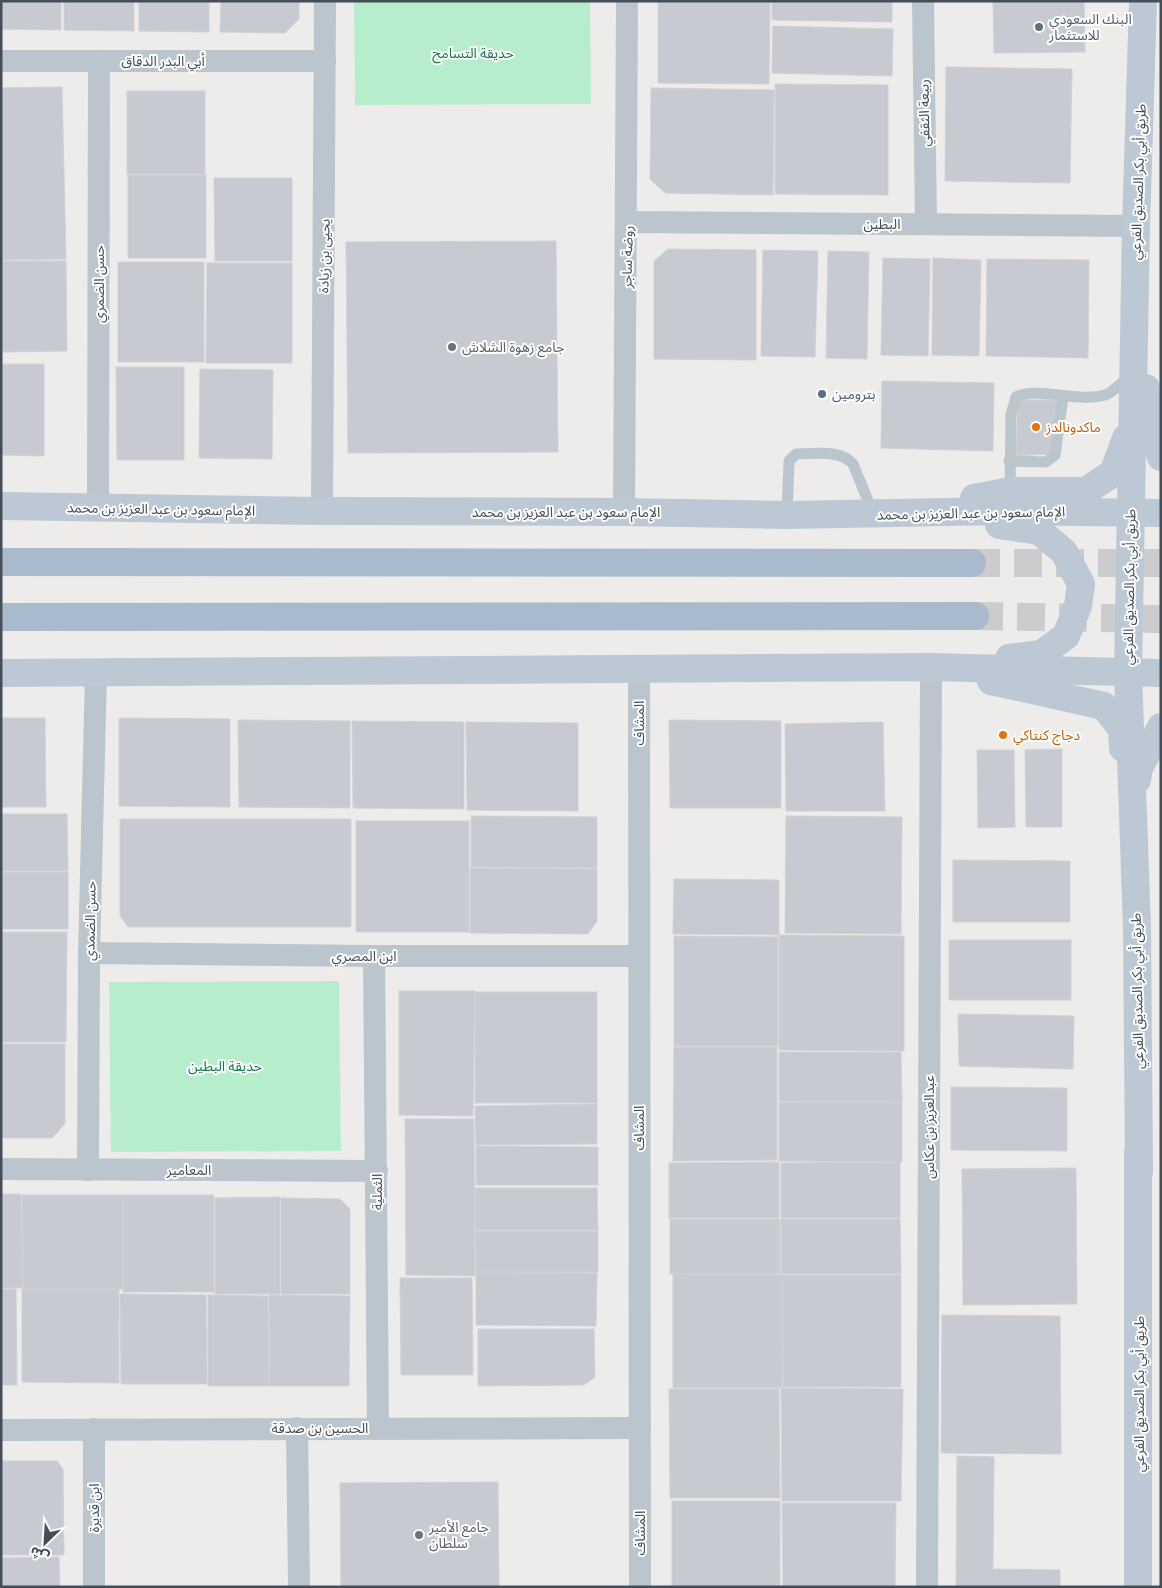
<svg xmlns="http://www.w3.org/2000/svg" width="1162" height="1588" font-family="'Archivo Narrow','Noto Sans Arabic',sans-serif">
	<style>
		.green { fill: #b6eecd }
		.building { fill: #c7cad0; stroke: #cfd1d7 }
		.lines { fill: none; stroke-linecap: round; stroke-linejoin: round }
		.primary-tunnel { stroke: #ccccce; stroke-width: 28; stroke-dasharray: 28 14; stroke-linecap: butt }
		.lane { stroke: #bbc5ce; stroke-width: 11 }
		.street { stroke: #bbc5ce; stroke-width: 22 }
		.secondary { stroke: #bdc8d5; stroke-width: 28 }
		.primary { stroke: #a9bacc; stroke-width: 28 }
		.service-dot { fill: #5c6f8a; stroke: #fff; stroke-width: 2 }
		.worship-dot { fill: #6b7280; stroke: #fff; stroke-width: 2 }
		.food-dot { fill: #e8710a; stroke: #fff; stroke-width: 2 }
		.labels { text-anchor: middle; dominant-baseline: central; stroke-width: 4; stroke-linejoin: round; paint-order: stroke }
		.service-label { font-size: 14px; fill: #4e5e75; stroke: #fff; text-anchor: start }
		.park-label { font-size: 14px; fill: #147a49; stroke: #fff }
		.street-label { font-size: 14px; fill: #434e59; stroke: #fff }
		.worship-label { font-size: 14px; fill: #5b616d; stroke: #fff; text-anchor: start }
		.food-label { font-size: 14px; fill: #c56008; stroke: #fff; text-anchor: start }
	</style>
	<rect width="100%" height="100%" fill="#eeebeb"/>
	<g class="green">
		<path d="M354,1H590L591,104L355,105Z"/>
		<path d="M339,981L341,1151L111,1152L109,982Z"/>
	</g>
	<g class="building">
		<path d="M1,1H61V30L1,29Z"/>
		<path d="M64,1H134V31L64,30Z"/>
		<path d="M139,1H209V32L139,31Z"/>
		<path d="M221,1H299V19L285,33L220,32Z"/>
		<path d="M658,1H770L769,84L658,83Z"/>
		<path d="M772,1H892V22L772,20Z"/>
		<path d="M993,1H1084L1085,52L994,53Z"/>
		<path d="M773,26L893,29L892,76L772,73Z"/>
		<path d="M946,67L1072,69L1070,183L945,181Z"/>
		<path d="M775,84L888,85V195L775,194Z"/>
		<path d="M62,87L66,259L1,260V88Z"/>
		<path d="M651,88L774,90L773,195L665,193L650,179Z"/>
		<rect x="127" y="91" width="78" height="83"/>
		<rect x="128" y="175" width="78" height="83"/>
		<path d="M214,178H292V261H215Z"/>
		<path d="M556,241L558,452L348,453L346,242Z"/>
		<path d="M668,249L756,250V360L654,359V261Z"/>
		<path d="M763,250L818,251L815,357L761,356Z"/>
		<path d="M828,251L869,252L867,359L826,358Z"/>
		<path d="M883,258L930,259L928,356L881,355Z"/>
		<path d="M933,258L981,260L979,356L932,355Z"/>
		<path d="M987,259L1089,260L1088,358L986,356Z"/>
		<path d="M1,261H66L67,351L1,352Z"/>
		<rect x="118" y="262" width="86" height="100"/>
		<path d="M207,263H292V363H206Z"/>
		<path d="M1,364H44V456L1,455Z"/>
		<path d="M116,367H184V460H117Z"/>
		<path d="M200,369L273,370L272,459L199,458Z"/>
		<path d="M882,381L994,383L993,451L881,448Z"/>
		<path d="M1018,400H1058L1050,454L1016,456Z"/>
		<path d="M1,718H45L46,807H1Z"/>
		<path d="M119,718L230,719V807L119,806Z"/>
		<path d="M238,720L350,721V808L239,807Z"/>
		<path d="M669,720L781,721V808H670Z"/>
		<path d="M352,721L464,722V809L353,808Z"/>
		<path d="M466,722L578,723V811L467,810Z"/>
		<path d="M883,722L885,811H786L785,724Z"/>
		<path d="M1062,749V827H1026L1025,750Z"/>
		<path d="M977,750H1014L1015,827L978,828Z"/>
		<path d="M1,814H67L68,871H1Z"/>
		<path d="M471,816L597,817V868L471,867Z"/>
		<path d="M786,816L902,817L901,934L785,933Z"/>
		<path d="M120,819H351V927H128L120,916Z"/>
		<rect x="356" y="821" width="113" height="111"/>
		<path d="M953,860L1070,861V922H953Z"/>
		<path d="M470,868L597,869V921L588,934L470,933Z"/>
		<rect x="1" y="872" width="67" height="57"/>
		<path d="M674,879L779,880V935L673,934Z"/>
		<path d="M1,932H67L66,1042H1Z"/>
		<path d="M779,935L904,936V1051L779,1050Z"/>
		<path d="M674,936L778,937V1046H674Z"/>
		<rect x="949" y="940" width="122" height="60"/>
		<path d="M399,991H475L473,1116L399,1115Z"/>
		<rect x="475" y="992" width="122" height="111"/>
		<path d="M958,1014L1074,1016L1073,1069L959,1066Z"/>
		<path d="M1,1044H65V1124L52,1138H1Z"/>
		<path d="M674,1047H777V1160L673,1161Z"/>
		<path d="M779,1052H901L902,1102L779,1101Z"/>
		<path d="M951,1087L1067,1088V1151L951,1150Z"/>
		<path d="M779,1102H902V1162L779,1161Z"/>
		<path d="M597,1104V1144L476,1145L475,1106Z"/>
		<path d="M405,1119H474L475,1276L406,1275Z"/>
		<path d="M476,1146L598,1147V1185H476Z"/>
		<path d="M779,1162V1218H669V1163Z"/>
		<path d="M900,1162V1218H781V1163Z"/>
		<path d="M1076,1168L1077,1304L963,1305L962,1169Z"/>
		<path d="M475,1188H597L598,1230H475Z"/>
		<path d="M1,1194H21L23,1288H1Z"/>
		<path d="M22,1195H123V1289H23Z"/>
		<rect x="123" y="1195" width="91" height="97"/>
		<path d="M280,1197V1294H215V1198Z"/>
		<path d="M281,1198L340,1199L350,1209V1294H281Z"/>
		<rect x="670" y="1219" width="110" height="55"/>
		<path d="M781,1219H900L901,1274H781Z"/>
		<path d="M475,1231H598V1272H476Z"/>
		<path d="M476,1272L597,1273L596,1326L476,1325Z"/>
		<path d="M673,1274L782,1275V1388H673Z"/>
		<path d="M782,1275H901V1387H783Z"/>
		<path d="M400,1278H472L473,1375H401Z"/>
		<path d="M1,1289H16L17,1385H1Z"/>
		<path d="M22,1289H119V1383L22,1382Z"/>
		<path d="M120,1294L206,1295L207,1384H121Z"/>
		<path d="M208,1295L268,1296L269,1386H208Z"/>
		<path d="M269,1295L350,1296L349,1386H269Z"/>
		<path d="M942,1315L1060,1316L1061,1454L941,1453Z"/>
		<path d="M478,1329H594L595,1377L584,1385L478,1386Z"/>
		<path d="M781,1388L903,1389L901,1501H782Z"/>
		<path d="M669,1389H779L780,1498H670Z"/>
		<path d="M957,1456L994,1457L993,1569L1060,1570V1587H956Z"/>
		<path d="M1,1461H57L63,1469L64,1555H1Z"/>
		<path d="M498,1482L499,1587H341L340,1483Z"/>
		<rect x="672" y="1501" width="108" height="86"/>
		<path d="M782,1503H896L895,1587H783Z"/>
		<path d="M59,1557L60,1587H1V1558Z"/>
	</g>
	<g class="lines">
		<g class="primary-tunnel">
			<path d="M972,563H1161"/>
			<path d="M975,616L1161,619"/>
		</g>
		<g class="lane">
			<path d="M1009,461L1046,462L1055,455L1063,397"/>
			<path d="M1010,491L1011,415L1016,397C1038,386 1079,403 1105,395C1113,393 1123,381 1130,376"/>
			<path d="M787,515L789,461L796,454C815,454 840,449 853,464L873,513"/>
		</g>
		<g class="street">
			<path d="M923,1L926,224"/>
			<path d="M1,61H325"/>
			<path d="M627,222L1136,226"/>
			<path d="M98,508L99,61"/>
			<path d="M322,511L325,1"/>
			<path d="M624,512L627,1"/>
			<path d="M639,669L640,1587"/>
			<path d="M89,953L374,956H639"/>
			<path d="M374,956L378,1428"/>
			<path d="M1,1169L377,1171"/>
			<path d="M88,1170L89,953L96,673"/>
			<path d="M297,1428L299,1587"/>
			<path d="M1,1430L640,1428"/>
			<path d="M94,1587V1429"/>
			<path d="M927,1587L931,667"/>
		</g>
		<g class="secondary">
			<path d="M1146,388L1153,433L1161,457"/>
			<path d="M974,498L1010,491H1086L1113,473L1126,438"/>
			<path d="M1,506L322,511L624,512L787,515L1000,511L1161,513"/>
			<path d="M999,525L1039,531L1064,552L1081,584L1078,606L1066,636L1041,654L1009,658"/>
			<path d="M1,673L931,667L1161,673"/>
			<path d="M991,681L1104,706L1122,729L1123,748"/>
			<path d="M1137,780L1139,768L1161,727"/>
			<path d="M1139,1172L1137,928L1128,672L1136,226L1143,1"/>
			<path d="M1138,1587V1153"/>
		</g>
		<g class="primary">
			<path d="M1,562L972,563"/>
			<path d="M1,617L975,616"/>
		</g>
	</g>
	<g class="service-dot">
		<circle cx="1039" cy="27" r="5"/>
		<circle cx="822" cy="394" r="5"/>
	</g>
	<g class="worship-dot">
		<circle cx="452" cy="347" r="5"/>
		<circle cx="419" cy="1535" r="5"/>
	</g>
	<g class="food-dot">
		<circle cx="1036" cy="427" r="5"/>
		<circle cx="1003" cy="735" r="5"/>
	</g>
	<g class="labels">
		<g class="service-label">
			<text x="1049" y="19">البنك السعودي<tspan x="1049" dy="16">للاستثمار</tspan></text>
			<text x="832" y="394">بترومين</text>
		</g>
		<g class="park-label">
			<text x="473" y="53">حديقة التسامح</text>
			<text x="225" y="1066">حديقة البطين</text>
		</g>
		<g class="street-label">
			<text x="163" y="61">أبي البدر الدقاق</text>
			<text transform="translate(924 113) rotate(-91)">ربيعة الثقفي</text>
			<text transform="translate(1138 182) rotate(-88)">طريق أبي بكر الصديق الفرعي</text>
			<text x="882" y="224">البطين</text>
			<text transform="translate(324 256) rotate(-89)">يحيى بن زيادة</text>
			<text transform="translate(627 257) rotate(-89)">روضة ساجر</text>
			<text transform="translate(99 284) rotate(-90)">حسن الضمري</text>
			<text transform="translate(161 509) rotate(1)">الإمام سعود بن عبد العزيز بن محمد</text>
			<text x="566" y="512">الإمام سعود بن عبد العزيز بن محمد</text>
			<text transform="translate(971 513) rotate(-1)">الإمام سعود بن عبد العزيز بن محمد</text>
			<text transform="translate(1129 587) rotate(-89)">طريق أبي بكر الصديق الفرعي</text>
			<text transform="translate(639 723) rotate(-90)">المشاف</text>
			<text transform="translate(90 921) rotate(-89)">حسن الضمدي</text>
			<text x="364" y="956">ابن المصري</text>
			<text transform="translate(1137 991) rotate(-91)">طريق أبي بكر الصديق الفرعي</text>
			<text transform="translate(929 1127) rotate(-90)">عبدالعزيز بن عكاس</text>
			<text transform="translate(639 1128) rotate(-90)">المشاف</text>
			<text x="189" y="1170">المعامير</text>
			<text transform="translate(377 1192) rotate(-90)">الثملية</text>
			<text transform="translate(1139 1394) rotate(-90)">طريق أبي بكر الصديق الفرعي</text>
			<text x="320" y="1428">الحسين بن صدقة</text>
			<text transform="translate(94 1508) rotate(-90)">ابن قديرة</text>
			<text transform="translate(640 1533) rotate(-90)">المشاف</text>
		</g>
		<g class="worship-label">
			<text x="462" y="347">جامع زهوة الشلاش</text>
			<text x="429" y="1527">جامع الأمير<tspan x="429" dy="16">سلطان</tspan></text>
		</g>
		<g class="food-label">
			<text x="1046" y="427">ماكدونالدز</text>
			<text x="1013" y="735">دجاج كنتاكي</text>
		</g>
	</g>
	<rect width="1162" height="1588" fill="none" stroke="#434e59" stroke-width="5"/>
	<g transform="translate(45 1543) rotate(205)" stroke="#ffffff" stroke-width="4" paint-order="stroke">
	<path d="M0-4L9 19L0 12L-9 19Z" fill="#434e59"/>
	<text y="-8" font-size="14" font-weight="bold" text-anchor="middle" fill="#434e59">ش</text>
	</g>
</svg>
